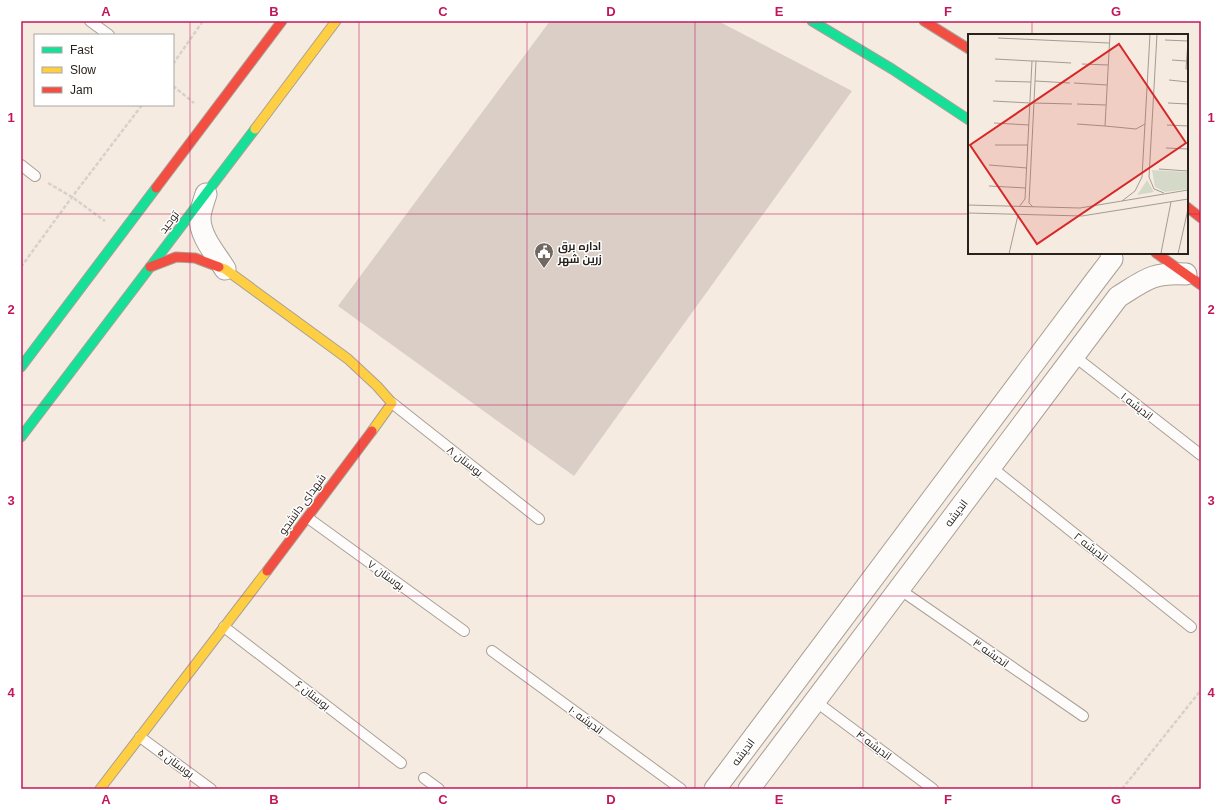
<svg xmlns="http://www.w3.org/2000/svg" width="1222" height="810" font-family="Helvetica,Cairo,sans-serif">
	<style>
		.building { fill: #dbcec7 }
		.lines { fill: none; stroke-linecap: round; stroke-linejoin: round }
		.lane-casing { stroke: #a8a098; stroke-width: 12 }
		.street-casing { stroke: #a8a098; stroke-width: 23 }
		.fast-casing { stroke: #a8a098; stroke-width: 11 }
		.slow-casing { stroke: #a8a098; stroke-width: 11 }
		.jam-casing { stroke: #a8a098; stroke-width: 11 }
		.path { stroke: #d5d2ce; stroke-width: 2.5; stroke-dasharray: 4 2; stroke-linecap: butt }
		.lane { stroke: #fefcfa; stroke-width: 10 }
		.street { stroke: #fefcfa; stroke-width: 21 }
		.fast { stroke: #16e098; stroke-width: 9 }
		.slow { stroke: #ffcf43; stroke-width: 9 }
		.jam { stroke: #f24e42; stroke-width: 9 }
		.grid { fill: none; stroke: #c2185b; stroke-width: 1; stroke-opacity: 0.55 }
		.labels { text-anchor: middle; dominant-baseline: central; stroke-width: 3; stroke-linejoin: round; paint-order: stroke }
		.street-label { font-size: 11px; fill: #29221c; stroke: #fff }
		.poi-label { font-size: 11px; font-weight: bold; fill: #29221c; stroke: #fff; text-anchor: start }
		.inset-road { fill: none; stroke: #a49b92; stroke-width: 1 }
		.view { fill: #d62828; fill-opacity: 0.15; stroke: #d62828; stroke-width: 2 }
		.inset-edge { fill: none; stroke: #29221c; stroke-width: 2 }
		.neatline { fill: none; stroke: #c2185b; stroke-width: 1.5 }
		.grid-label { font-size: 13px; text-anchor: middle; font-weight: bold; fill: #c2185b }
	</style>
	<rect width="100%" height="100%" fill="#f6ebe0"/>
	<path class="building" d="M550,21H718L852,91L574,476L338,306Z"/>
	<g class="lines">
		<defs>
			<g id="lane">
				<path d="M90,21L109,35"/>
				<path d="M21,165L35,176"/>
				<path d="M1074,356L1201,455"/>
				<path d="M392,403L539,519"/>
				<path d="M991,467L1191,627"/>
				<path d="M308,518L464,631"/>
				<path d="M899,589L1083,716"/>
				<path d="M224,627L401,763"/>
				<path d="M492,651L681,789"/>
				<path d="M815,701L933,789"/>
				<path d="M140,737L211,789"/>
				<path d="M424,778L439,789"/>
			</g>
			<g id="street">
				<path d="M206,194C204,201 200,211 200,218C200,237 216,254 225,269"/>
				<path d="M715,789L1096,280L1112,259L1111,253"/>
				<path d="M749,789L1118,297C1145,280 1152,272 1186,274"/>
			</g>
			<g id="fast">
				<path d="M812,21L892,69L969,120"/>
				<path d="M21,367L156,188"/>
				<path d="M21,437L255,129"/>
			</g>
			<g id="slow">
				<path d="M255,129L336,21"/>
				<path d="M219,267L225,269L348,359L377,386L392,403L372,431"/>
				<path d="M100,789L267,571"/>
			</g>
			<g id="jam">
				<path d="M924,21L969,49"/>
				<path d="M156,188L282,21"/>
				<path d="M1187,207L1201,218"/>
				<path d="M1156,253L1201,285"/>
				<path d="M150,267L176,257L195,258L219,267"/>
				<path d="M267,571L372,431"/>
			</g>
		</defs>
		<use href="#lane" class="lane-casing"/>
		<use href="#street" class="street-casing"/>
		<use href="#fast" class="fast-casing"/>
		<use href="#slow" class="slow-casing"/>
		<use href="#jam" class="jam-casing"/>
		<g class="path">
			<path d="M173,64L203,21"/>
			<path d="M173,86L194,103"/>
			<path d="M48,183L72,197L105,221"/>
			<path d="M21,267L72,197L142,105"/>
			<path d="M1122,789L1201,690"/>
		</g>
		<use href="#lane" class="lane"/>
		<use href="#street" class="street"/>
		<use href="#fast" class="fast"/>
		<use href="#slow" class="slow"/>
		<use href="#jam" class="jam"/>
	</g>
	<path class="grid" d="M190,21V789M359,21V789M527,21V789M695,21V789M863,21V789M1032,21V35M21,214H969M1187,214H1201M1032,253V789M21,405H1201M21,596H1201"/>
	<defs>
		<symbol id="civic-pin" viewBox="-11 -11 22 30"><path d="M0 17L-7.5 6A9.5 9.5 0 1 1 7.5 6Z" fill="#716861" stroke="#fff"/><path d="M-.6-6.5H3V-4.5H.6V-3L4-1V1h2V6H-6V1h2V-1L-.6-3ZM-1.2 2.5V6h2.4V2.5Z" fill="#fff"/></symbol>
	</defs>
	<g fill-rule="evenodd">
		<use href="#civic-pin" x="533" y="241" width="22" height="30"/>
	</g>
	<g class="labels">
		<g class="street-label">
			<text transform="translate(169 222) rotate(-53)">توحید</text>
			<text transform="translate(1137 406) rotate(38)">اندیشه ۱</text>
			<text transform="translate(465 461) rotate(38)">بوستان ۸</text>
			<text transform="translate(302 504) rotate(-54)">شهدای دانشجو</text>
			<text transform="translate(956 513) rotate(-53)">اندیشه</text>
			<text transform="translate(1091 547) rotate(38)">اندیشه ۲</text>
			<text transform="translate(386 575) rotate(36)">بوستان ۷</text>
			<text transform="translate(991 653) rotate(35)">اندیشه ۳</text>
			<text transform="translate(313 695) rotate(38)">بوستان ۶</text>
			<text transform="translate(586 720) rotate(36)">اندیشه ۱۰</text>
			<text transform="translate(874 745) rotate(37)">اندیشه ۴</text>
			<text transform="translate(743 752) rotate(-53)">اندیشه</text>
			<text transform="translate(176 763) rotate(36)">بوستان ۵</text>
		</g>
		<g class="poi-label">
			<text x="558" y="246">اداره برق<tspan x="558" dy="13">زرین شهر</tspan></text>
		</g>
	</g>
	<g transform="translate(968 34)">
		<rect width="220" height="220" fill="#f6ebe0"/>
		<path d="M184,136L220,138V155L197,158L187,153ZM179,146L186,158L169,161L172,157Z" fill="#d4dac7"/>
		<path class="inset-road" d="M142,0L137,92L168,95L177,90M189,0L181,143L186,155L196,159M30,4L141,9M197,6L220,7M220,7L218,35H220M27,25L64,27M204,26L218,27M68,27L103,29M114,30L140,31M201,46L220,48M27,47L63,48M67,47L102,49M106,49L139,51M25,67L62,69M66,69L104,70M200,69L220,70M109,70L138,71M26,89L61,91M109,90L137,92M199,91L220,92M27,111H60M198,114L220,115M21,131L59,134M191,135L220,137M21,152L58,154M154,167L167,157L174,143L182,0M0,171L112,174L220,156M51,173L57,165L64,27H68L61,169L65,173M0,179L114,182L220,165M41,220L50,181M197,220L193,219L203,168M210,220L220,175"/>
		<path class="view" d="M151,10L218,109L69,210L2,111Z"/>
		<rect width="220" height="220" class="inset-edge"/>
	</g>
	<rect width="1222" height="810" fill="none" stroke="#ffffff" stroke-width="44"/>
	<rect x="34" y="34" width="140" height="72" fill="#ffffff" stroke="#a9a7a4"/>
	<rect x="42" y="47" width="20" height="6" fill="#16e098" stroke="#a9a7a4"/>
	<text x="70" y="54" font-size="12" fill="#29221c">Fast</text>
	<rect x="42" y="67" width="20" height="6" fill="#ffcf43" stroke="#a9a7a4"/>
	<text x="70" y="74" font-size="12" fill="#29221c">Slow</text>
	<rect x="42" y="87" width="20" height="6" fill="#f24e42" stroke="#a9a7a4"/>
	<text x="70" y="94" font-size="12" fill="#29221c">Jam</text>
	<rect x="22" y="22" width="1178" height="766" class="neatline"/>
	<g class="grid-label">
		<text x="106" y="16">A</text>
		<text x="274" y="16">B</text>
		<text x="443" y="16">C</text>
		<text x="611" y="16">D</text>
		<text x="779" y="16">E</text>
		<text x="948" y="16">F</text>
		<text x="1116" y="16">G</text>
		<text x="11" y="122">1</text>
		<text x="1211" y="122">1</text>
		<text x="11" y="314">2</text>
		<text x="1211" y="314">2</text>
		<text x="11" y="505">3</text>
		<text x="1211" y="505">3</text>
		<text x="11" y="697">4</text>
		<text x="1211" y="697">4</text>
		<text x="106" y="804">A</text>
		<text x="274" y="804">B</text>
		<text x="443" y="804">C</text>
		<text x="611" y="804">D</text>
		<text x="779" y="804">E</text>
		<text x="948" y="804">F</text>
		<text x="1116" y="804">G</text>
	</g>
</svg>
